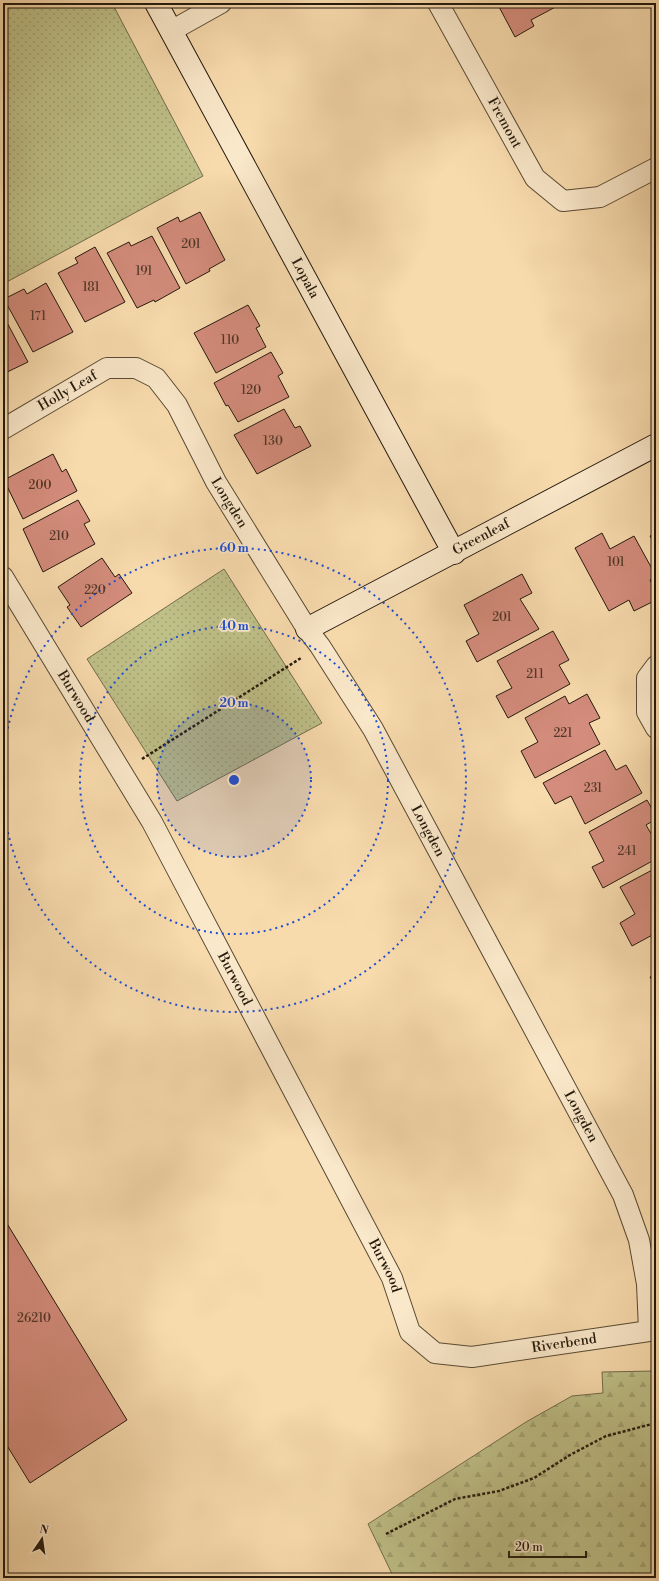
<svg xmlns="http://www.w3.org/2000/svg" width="659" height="1581" font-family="'Libre Bodoni',serif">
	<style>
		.green { fill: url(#green-dots); stroke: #726c4a }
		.forest { fill: url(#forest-firs); stroke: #726c4a }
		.building { fill: #d48c7c; stroke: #24190c }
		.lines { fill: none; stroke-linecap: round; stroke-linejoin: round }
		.street-casing { stroke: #594a34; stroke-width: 22 }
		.secondary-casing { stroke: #24190c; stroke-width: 24 }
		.path { stroke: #24190c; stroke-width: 2.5; stroke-dasharray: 3 2; stroke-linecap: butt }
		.street { stroke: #fae8ca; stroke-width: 20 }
		.secondary { stroke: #fae8ca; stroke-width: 22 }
		.ring { fill: none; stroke: #1d4ed8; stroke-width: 2; stroke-dasharray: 2 4 }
		.labels { text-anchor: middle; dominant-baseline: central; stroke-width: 3.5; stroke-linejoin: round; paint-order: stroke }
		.number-label { font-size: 12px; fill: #503628 }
		.street-label { font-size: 14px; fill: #24190c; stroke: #fae8ca }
		.centre { fill: #1d4ed8; stroke: #fae8ca; stroke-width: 2 }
		.ring-label { font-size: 12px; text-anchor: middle; font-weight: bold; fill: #1d4ed8; stroke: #fae8ca; stroke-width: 3.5; stroke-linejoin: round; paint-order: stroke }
	</style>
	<defs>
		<pattern id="green-dots" width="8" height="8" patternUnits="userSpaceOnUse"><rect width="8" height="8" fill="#bfc088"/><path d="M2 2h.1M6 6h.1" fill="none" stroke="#a4a474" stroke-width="1.8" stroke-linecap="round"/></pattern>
		<pattern id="forest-firs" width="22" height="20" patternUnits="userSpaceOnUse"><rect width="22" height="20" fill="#bfc088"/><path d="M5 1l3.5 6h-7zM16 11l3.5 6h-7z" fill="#a4a474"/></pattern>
	</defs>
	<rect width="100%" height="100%" fill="#f8dbad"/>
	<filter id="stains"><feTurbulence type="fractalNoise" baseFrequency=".005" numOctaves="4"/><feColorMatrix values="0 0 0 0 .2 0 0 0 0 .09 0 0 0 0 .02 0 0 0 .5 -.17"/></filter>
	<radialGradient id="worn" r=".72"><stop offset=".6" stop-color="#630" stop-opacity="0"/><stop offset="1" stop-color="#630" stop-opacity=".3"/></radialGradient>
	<g class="green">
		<path d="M3,3H112L203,176L3,284Z"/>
		<path d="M224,569L322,723L177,801L87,659Z"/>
	</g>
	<path class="forest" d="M656,1371V1578H394L368,1524L526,1422L572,1396L603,1393L602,1372Z"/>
	<g class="building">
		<path d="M497,3H563L531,20L534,26L515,37Z"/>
		<path d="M200,212L225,260L209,269L210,271L186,284L157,228L178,217L180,222Z"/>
		<path d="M152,236L180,288L155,302L154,300L137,308L107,253L129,242L131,246Z"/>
		<path d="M95,247L125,302L85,322L58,273L78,263L75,258Z"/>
		<path d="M46,283L73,332L33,352L4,299L24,289L27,294Z"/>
		<path d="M248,305L260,326L256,328L266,347L216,373L194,333Z"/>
		<path d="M3,315L28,362L3,374Z"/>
		<path d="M271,352L283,373L278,376L289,397L238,422L228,405L226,406L214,383Z"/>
		<path d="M284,409L295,428L300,426L311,446L257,474L234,435Z"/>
		<path d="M53,454L62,472L66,469L77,491L23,519L4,480Z"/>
		<path d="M78,500L90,521L84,524L95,544L43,572L23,529Z"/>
		<path d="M602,533L610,549L634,536L656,576L650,580L656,591V600L634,611L629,600L609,611L575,548Z"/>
		<path d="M656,533V547L650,536Z"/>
		<path d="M102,558L115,577L119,574L132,593L81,627L67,607L70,605L58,587Z"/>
		<path d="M522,574L532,593L520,599L539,629L477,662L466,641L479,634L464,605Z"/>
		<path d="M553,631L569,660L559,665L570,684L508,718L496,696L512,688L497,661Z"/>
		<path d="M587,694L600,718L589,723L600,744L535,778L521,751L538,742L525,718L565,696L569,704Z"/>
		<path d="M605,750L616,770L626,765L642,793L585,824L571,796L555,804L543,783Z"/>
		<path d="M647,800L656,816V819L646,825L656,842V859L603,888L592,867L604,861L589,832Z"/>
		<path d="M656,868V933L632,946L620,923L635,914L620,887Z"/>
		<path d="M656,974V987L650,977Z"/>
		<path d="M3,1217L127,1420L30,1483L3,1439Z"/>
	</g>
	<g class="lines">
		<defs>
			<g id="street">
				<path id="s1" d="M438,3L535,178L563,201L600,197L656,168"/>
				<path d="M171,31L221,3"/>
				<path id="s2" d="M3,429L107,368H136L156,378L177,405L216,482L307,629L320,646L373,729L623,1195L639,1240L647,1284L649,1330"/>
				<path id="s3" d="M3,577L152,822L392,1278L410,1332L435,1353L472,1357L656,1330"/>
				<path d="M656,666L647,678V712L656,728"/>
			</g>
			<g id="secondary">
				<path id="s4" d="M156,3L454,553"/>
				<path id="s5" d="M307,629L656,445"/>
			</g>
		</defs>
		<use href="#street" class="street-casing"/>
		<use href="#secondary" class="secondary-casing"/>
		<g class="path">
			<path d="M142,759L301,658"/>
			<path d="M386,1534L455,1499L499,1491L534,1478L570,1455L606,1436L656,1423"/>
		</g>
		<use href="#street" class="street"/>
		<use href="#secondary" class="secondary"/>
	</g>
	<circle cx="234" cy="780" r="77" fill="#1d4ed8" fill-opacity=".12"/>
	<g class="ring">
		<circle cx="234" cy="780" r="77"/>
		<circle cx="234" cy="780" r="154"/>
		<path d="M3 758A232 232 0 1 1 3 802"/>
	</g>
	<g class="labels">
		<g class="number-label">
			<text x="191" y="244">201</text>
			<text x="144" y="271">191</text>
			<text x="91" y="287">181</text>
			<text x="38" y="316">171</text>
			<text x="230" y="340">110</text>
			<text x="251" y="390">120</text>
			<text x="273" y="441">130</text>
			<text x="40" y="485">200</text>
			<text x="59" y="536">210</text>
			<text x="616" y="562">101</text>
			<text x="95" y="590">220</text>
			<text x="502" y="617">201</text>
			<text x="535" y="674">211</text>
			<text x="563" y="733">221</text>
			<text x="593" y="788">231</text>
			<text x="627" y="851">241</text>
			<text x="34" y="1318">26210</text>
		</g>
		<g class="street-label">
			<text stroke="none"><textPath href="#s1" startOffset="137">Fremont</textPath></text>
			<text stroke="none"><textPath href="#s4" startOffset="313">Lopala</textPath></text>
			<text stroke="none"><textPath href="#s2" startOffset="75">Holly Leaf</textPath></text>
			<text stroke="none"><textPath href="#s2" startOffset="317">Longden</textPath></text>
			<text stroke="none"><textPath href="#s5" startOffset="197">Greenleaf</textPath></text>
			<text stroke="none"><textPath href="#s3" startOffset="140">Burwood</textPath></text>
			<text stroke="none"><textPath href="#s2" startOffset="701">Longden</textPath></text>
			<text stroke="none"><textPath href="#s3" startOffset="464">Burwood</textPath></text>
			<text stroke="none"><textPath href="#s2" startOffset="1025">Longden</textPath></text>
			<text stroke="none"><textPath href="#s3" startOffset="788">Burwood</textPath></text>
			<text stroke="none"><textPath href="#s3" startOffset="1022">Riverbend</textPath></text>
		</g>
	</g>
	<circle cx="234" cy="780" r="6" class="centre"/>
	<g class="ring-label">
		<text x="234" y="552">60 m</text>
		<text x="234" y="630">40 m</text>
		<text x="234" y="707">20 m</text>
	</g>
	<rect width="659" height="1581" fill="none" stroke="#f8dbad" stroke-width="16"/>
	<rect x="4" y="4" width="651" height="1573" fill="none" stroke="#24190c" stroke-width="2"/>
	<rect x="8" y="8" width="643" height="1565" fill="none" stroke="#24190c"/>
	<g transform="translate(42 1539) rotate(13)" stroke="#fae8ca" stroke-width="3" paint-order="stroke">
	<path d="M0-3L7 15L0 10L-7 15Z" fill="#24190c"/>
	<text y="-6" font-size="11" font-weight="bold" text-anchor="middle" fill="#24190c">N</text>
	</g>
	<path d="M509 1551v6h77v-6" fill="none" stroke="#24190c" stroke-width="2"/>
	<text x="515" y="1551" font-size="12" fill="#24190c" stroke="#fae8ca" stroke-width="3" paint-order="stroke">20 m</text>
	<rect width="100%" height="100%" filter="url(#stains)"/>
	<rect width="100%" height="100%" fill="url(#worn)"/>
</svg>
